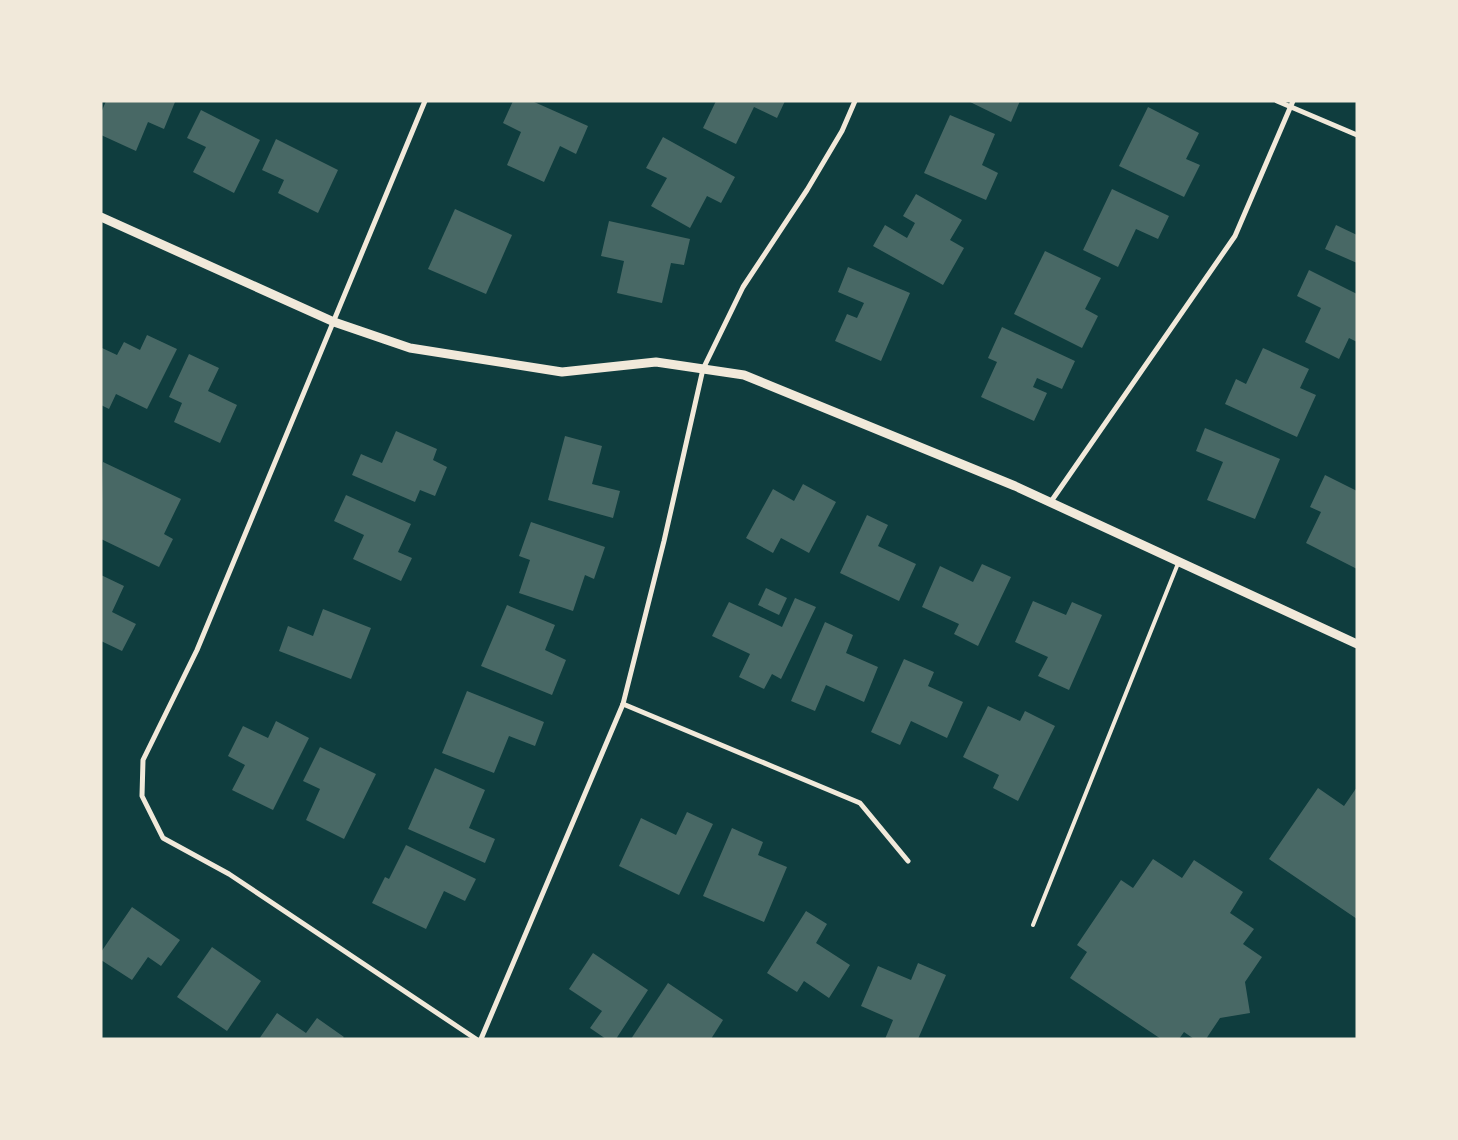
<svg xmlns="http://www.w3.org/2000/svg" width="1458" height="1140" font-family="Karla,sans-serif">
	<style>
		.building { fill: #486865 }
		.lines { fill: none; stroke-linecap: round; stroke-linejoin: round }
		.service { stroke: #f1e9da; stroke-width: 4 }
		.minor { stroke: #f1e9da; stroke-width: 5 }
		.tertiary { stroke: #f1e9da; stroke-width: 9 }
	</style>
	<rect width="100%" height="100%" fill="#0f3d3e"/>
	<g class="building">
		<path d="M106,101H173L175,102L164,129L148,122L136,151L101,135V113Z"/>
		<path d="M513,101H532L588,126L576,154L560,146L544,182L507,165L521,132L503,123Z"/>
		<path d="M716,101H785L777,118L754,107L736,144L703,128Z"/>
		<path d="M968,101H1020L1011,122Z"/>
		<path d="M1148,107L1199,133L1186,159L1200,165L1184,197L1119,166Z"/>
		<path d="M201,110L260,140L234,193L193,172L206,147L187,138Z"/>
		<path d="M950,115L995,134L982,165L998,173L986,200L924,173Z"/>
		<path d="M663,137L735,177L721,203L707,196L690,228L651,206L667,178L646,168Z"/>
		<path d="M276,139L338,170L318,213L278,193L284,180L262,170Z"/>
		<path d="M1112,189L1169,216L1158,239L1136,229L1118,267L1083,250Z"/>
		<path d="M916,194L962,220L950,240L964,248L943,285L873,246L885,225L907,238L915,223L903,216Z"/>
		<path d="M455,209L512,235L486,294L428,269Z"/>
		<path d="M609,221L690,239L684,265L671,263L662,303L617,293L624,261L601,256Z"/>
		<path d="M1336,225L1357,235V263L1325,249Z"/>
		<path d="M1045,251L1101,278L1085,309L1098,316L1082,348L1014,314Z"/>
		<path d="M848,267L910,293L881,361L835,341L847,314L857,318L864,303L838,292Z"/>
		<path d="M1309,270L1357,294V342L1349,338L1339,359L1305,342L1321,308L1297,296Z"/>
		<path d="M1002,327L1075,361L1062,389L1037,378L1033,387L1047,393L1034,421L981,397L997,362L988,358Z"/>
		<path d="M147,335L177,349L147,409L116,394L109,409L101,405L102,348L117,355L124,342L140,350Z"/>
		<path d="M1263,348L1309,369L1300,388L1316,395L1297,437L1225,404L1236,379L1246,384Z"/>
		<path d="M189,354L219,368L208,391L237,405L220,443L174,422L182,403L169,397Z"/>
		<path d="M1205,428L1280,459L1255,519L1207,500L1223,462L1196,451Z"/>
		<path d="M396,431L437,449L433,460L447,467L435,496L420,490L415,502L352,475L361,454L382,463Z"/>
		<path d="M565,436L602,446L592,484L620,491L613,518L548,500Z"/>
		<path d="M103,462L181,499L164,534L173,539L159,567L101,539Z"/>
		<path d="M1325,475L1357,491V569L1306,543L1321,512L1310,507Z"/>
		<path d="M803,484L836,502L809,553L781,538L773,553L746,538L773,489L794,501Z"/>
		<path d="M346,495L411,524L398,552L412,558L401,581L353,559L364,535L334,521Z"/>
		<path d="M867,515L888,525L878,546L916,564L899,601L840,573Z"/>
		<path d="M531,522L605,547L594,579L585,575L573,611L519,593L530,560L519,556Z"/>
		<path d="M982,564L1011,577L978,646L954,634L959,624L922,607L940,566L973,582Z"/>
		<path d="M101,575L124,586L112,612L136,624L122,651L101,641Z"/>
		<path d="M766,588L787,598L779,615L758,605Z"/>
		<path d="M795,598L816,607L781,679L772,674L764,689L739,677L750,654L712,636L729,602L782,627Z"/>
		<path d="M1033,601L1066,615L1072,602L1102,615L1069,690L1038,676L1048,657L1015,642Z"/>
		<path d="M507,605L555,625L545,650L566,660L552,695L481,666Z"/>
		<path d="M323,609L371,628L351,679L279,651L288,626L313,636Z"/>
		<path d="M825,622L853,635L846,653L878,667L864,702L826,685L815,711L791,701Z"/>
		<path d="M904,659L934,672L928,686L963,702L947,738L911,721L900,745L871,732Z"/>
		<path d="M467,691L544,722L535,746L509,736L494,773L442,753Z"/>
		<path d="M988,706L1020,721L1025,711L1055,726L1018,801L993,788L999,775L963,757Z"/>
		<path d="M276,721L309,738L273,810L232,790L245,765L228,756L243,726L268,738Z"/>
		<path d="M320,747L376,774L344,839L306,820L320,789L303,781Z"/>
		<path d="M435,768L485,790L469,828L495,839L485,863L408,829Z"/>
		<path d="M1357,787V919L1269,859L1318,788L1344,806Z"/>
		<path d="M687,812L713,824L679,895L619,866L641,818L676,835Z"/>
		<path d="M732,828L763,842L758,855L787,867L764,922L703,896Z"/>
		<path d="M406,845L476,879L465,901L444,891L426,929L372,903L385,877L389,879Z"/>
		<path d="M1153,859L1182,878L1194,860L1243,892L1230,913L1254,929L1243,944L1262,957L1245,982L1250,1013L1220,1018L1206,1039H1194L1184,1032L1179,1039H1161L1070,978L1087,952L1077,945L1121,880L1133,888Z"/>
		<path d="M132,907L180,940L161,966L148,957L132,980L101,960V952Z"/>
		<path d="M806,911L827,924L816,943L850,965L829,998L804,981L797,992L767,973Z"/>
		<path d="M212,947L261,981L227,1031L177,997Z"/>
		<path d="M593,953L648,990L616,1039H606L590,1028L602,1011L569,989Z"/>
		<path d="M918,963L946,975L918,1039H885L893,1020L861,1006L878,966L911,980Z"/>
		<path d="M668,983L723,1020L711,1039H631Z"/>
		<path d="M277,1013L306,1033L317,1018L344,1037L342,1039H259Z"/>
	</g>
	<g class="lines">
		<path class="service" d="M1033,925L1179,561"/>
		<g class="minor">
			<path d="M425,101L197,650L143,760L142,796L163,838L229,874L476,1039"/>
			<path d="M1277,101L1357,135"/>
			<path d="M1050,503L1235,236L1293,101"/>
			<path d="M623,704L860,803L908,861"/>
			<path d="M481,1039L623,704L664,541L703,369L743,287L807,190L842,131L855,101"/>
		</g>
		<path class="tertiary" d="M101,217L334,322L410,348L562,372L656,362L744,375L1015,486L1357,644"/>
	</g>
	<rect width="1458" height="1140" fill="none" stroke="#f1e9da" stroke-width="205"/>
</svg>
